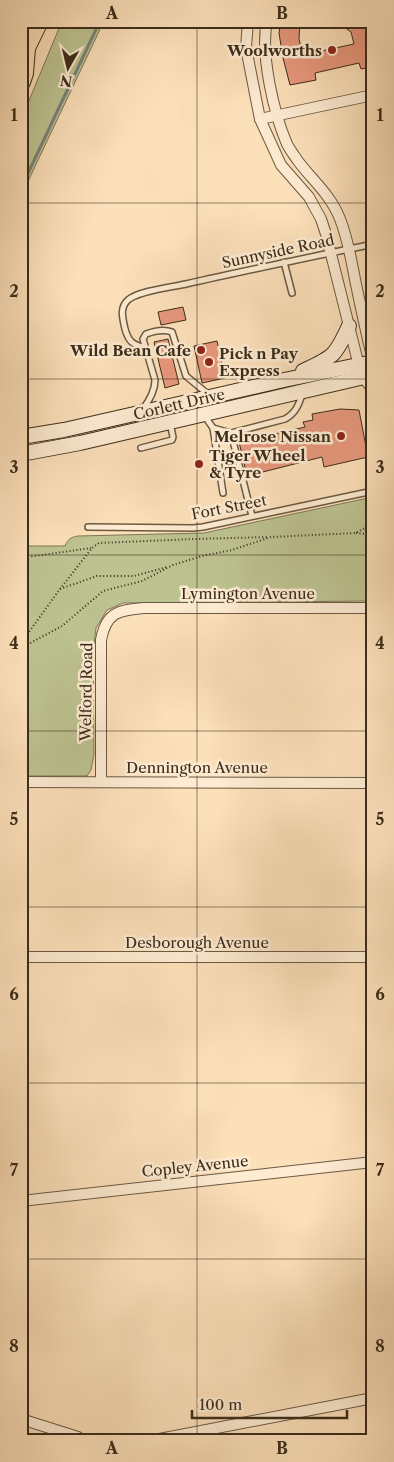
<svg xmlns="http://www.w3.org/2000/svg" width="394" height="1462" font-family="'Libre Caslon Text',serif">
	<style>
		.green { fill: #bdc291; stroke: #7c7756 }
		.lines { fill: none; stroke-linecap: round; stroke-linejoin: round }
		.stream { stroke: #79827a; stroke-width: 3 }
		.building { fill: #e7977c; stroke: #3b2c1a }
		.lane-casing { stroke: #6b5942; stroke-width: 8 }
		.street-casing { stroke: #6b5942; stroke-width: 12 }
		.secondary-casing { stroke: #3b2c1a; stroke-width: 16 }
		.highway-casing { stroke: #3b2c1a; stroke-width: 20 }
		.path { stroke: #3b2c1a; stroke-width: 2; stroke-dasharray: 1 2.5; stroke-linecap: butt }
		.lane { stroke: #fdebd2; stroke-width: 5 }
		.street { stroke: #fdebd2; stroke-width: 10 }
		.secondary { stroke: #fdebd2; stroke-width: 14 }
		.highway { stroke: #fce0ba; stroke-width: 18 }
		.grid { fill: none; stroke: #3b2c1a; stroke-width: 1; stroke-opacity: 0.55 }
		.poi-dot { fill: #8f2418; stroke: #fdebd2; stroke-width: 2 }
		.labels { text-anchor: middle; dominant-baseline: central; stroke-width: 5; stroke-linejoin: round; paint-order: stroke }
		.poi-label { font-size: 15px; font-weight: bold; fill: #3b2c1a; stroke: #fdebd2; text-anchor: end }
		.street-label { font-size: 15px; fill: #3b2c1a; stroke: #fdebd2 }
		.neatline { fill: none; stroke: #3b2c1a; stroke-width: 2 }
		.grid-label { font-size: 16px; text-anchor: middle; font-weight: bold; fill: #3b2c1a }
	</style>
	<rect width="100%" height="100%" fill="#fce0ba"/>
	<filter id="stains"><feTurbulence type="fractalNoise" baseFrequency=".004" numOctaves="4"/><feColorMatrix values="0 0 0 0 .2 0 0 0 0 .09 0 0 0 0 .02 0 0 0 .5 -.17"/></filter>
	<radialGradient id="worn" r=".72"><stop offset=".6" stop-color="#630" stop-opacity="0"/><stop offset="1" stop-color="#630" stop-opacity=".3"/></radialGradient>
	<g class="green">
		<path d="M62,21H104L21,196V120Z"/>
		<path d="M373,497V601L123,603L107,610L96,628L93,652L94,754L91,770L87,776H21V546H65C68,539 71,537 78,536L204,533Z"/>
	</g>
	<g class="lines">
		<path class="stream" d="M21,188L100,21"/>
	</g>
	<g class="building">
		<path d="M281,21H300L299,39L303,55L354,44L351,32L336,21H373V67L361,69L359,63L315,73L316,80L290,85L283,58L279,33Z"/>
		<path d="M183,307L186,320L161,325L158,312Z"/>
		<path d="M168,339L179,384L165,388L154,342Z"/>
		<path d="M217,341L225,378L202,383L194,346Z"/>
		<path d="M340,409L359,410L368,457L324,467L322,457L247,476L239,442L305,427L303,422L313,420L312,414Z"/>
	</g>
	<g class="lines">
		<defs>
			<g id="lane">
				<path d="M284,262L292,293"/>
				<path d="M145,348C133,344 129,343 125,329C123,319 119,308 128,300C138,291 172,287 186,284C248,270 311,257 373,244"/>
				<path d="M143,409C149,401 155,391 155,380L143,339L146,334C154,331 164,329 172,332L186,376L209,395"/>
				<path d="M204,415L213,428L231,433L285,419C296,413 299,404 303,392"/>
				<path d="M213,428L223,493"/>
				<path d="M231,433L252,516"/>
				<path d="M141,448L172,440L173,437L170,423"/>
				<path d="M88,527L193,528L203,527L373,491"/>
			</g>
			<g id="street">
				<path d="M248,21L246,48L260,119L281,165L309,197L321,219L326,234L359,366L363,377L373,390"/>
				<path d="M267,21C260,54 274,114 287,144C290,150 294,155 298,161C312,180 331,195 340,219C349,241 352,266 357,289C362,313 367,337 373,360"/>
				<path d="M260,119L373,95"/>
				<path d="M21,782L373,783"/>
				<path d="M101,782V640C106,612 119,610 144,608H373"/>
				<path d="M21,957H373"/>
				<path d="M21,1201L373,1162"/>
				<path d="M21,1419L78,1437"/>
				<path d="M149,1441L373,1398"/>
			</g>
			<g id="secondary">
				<path d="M303,371C333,357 335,357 349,326"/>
				<path d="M21,437L64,430L284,380L373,362"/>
				<path d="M21,454L80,443L373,375"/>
			</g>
			<g id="highway">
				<path d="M21,58L39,21"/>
				<path d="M21,82L24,73L26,48"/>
			</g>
		</defs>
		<use href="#lane" class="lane-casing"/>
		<use href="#street" class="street-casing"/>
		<use href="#secondary" class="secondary-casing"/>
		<use href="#highway" class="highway-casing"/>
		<g class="path">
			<path d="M356,533L373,535"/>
			<path d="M21,558L91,548"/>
			<path d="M60,589L97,576H134L167,567"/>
			<path d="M21,643L60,589L92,548L99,543L195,539L269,537"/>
			<path d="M21,648L62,626L103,591L142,581L173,565L202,556L232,550L271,537L356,533L373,523"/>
		</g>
		<use href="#lane" class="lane"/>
		<use href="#street" class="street"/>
		<use href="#secondary" class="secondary"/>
		<use href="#highway" class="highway"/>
	</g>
	<path class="grid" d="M197,21V1441M21,203H373M21,379H373M21,555H373M21,731H373M21,907H373M21,1083H373M21,1259H373"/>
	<g class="poi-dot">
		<circle cx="332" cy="50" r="5"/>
		<circle cx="201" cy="350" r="5"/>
		<circle cx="209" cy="362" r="5"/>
		<circle cx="341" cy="436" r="5"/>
		<circle cx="199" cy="464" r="5"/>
	</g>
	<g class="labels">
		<g class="poi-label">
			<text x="322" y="50">Woolworths</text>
			<text x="191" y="350">Wild Bean Cafe</text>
			<text x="219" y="353" text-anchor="start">Pick n Pay<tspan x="219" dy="17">Express</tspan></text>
			<text x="331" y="436">Melrose Nissan</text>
			<text x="209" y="455" text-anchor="start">Tiger Wheel<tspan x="209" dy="17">&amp; Tyre</tspan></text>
		</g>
		<g class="street-label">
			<text transform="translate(278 251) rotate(-12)">Sunnyside Road</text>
			<text transform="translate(179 404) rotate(-13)">Corlett Drive</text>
			<text transform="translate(229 507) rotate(-11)">Fort Street</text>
			<text x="248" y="593">Lymington Avenue</text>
			<text transform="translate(86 692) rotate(-89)">Welford Road</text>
			<text x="197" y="767">Dennington Avenue</text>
			<text x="197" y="942">Desborough Avenue</text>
			<text transform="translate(195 1166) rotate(-6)">Copley Avenue</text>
		</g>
	</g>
	<rect width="394" height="1462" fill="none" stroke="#fce0ba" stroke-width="55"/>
	<g transform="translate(68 68) rotate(188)" stroke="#fdebd2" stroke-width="4" paint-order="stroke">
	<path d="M0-4L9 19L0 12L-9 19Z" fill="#3b2c1a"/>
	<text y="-8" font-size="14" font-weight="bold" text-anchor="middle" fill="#3b2c1a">N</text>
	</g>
	<path d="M192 1410v8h155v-8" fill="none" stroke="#3b2c1a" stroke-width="2.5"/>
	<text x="199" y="1410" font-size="15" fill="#3b2c1a" stroke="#fdebd2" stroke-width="4" paint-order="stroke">100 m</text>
	<rect x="28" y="28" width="338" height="1406" class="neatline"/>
	<g class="grid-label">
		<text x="112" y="19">A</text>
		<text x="282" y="19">B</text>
		<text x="14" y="121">1</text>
		<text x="380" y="121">1</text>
		<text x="14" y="297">2</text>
		<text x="380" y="297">2</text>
		<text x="14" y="473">3</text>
		<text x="380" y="473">3</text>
		<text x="14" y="649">4</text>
		<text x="380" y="649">4</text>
		<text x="14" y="825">5</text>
		<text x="380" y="825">5</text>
		<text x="14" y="1000">6</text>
		<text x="380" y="1000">6</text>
		<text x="14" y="1176">7</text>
		<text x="380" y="1176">7</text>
		<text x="14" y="1352">8</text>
		<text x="380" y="1352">8</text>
		<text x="112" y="1454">A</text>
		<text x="282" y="1454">B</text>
	</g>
	<rect width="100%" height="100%" filter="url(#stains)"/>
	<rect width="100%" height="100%" fill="url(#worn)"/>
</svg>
